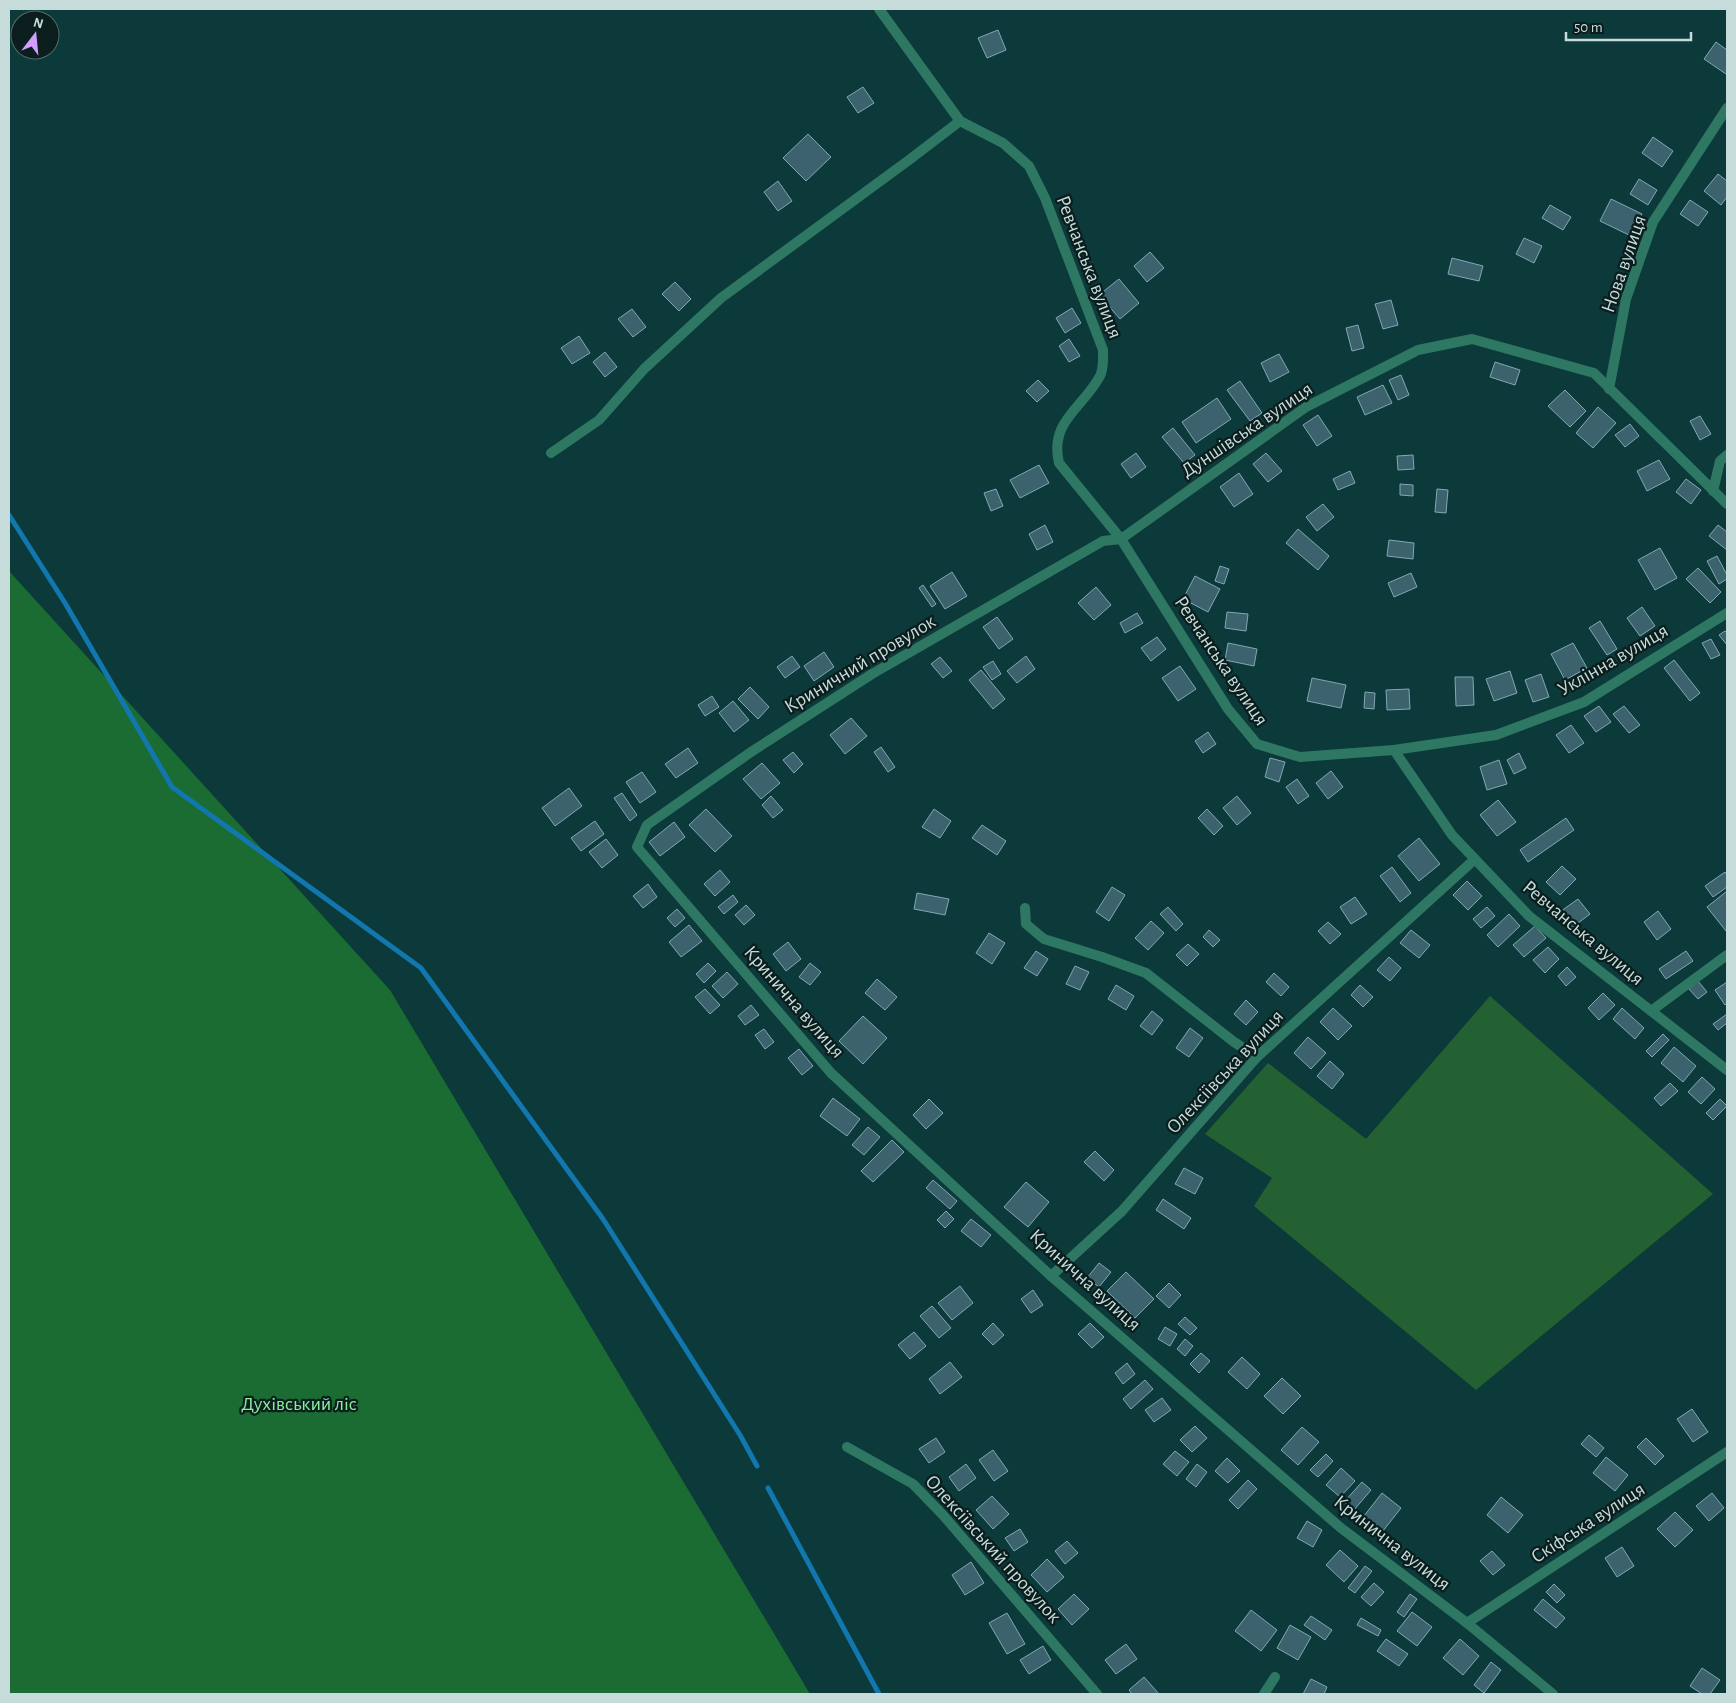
<svg xmlns="http://www.w3.org/2000/svg" width="1736" height="1703" font-family="'Alegreya Sans',sans-serif">
	<style>
		.green { fill: #246132 }
		.forest { fill: #1b6c32 }
		.lines { fill: none; stroke-linecap: round; stroke-linejoin: round }
		.stream { stroke: #1177ae; stroke-width: 5 }
		.building { fill: #3b626d; stroke: #80a9b5 }
		.street { stroke: #2e7863; stroke-width: 10 }
		.labels { text-anchor: middle; dominant-baseline: central; stroke-width: 4.5; stroke-linejoin: round; paint-order: stroke }
		.street-label { font-size: 20px; fill: #c6dcdb; stroke: #0b1d1d }
		.park-label { font-size: 20px; fill: #88ee9b; stroke: #0b1d1d }
	</style>
	<rect width="100%" height="100%" fill="#0c3939"/>
	<path class="green" d="M1490,996L1713,1194L1476,1390L1254,1206L1272,1178L1205,1134L1268,1063L1366,1139Z"/>
	<path class="forest" d="M9,571L390,990L810,1694H9Z"/>
	<g class="lines">
		<g class="stream">
			<path d="M9,515L65,603L172,787L421,968L603,1219L740,1435L757,1466"/>
			<path d="M768,1488L879,1694"/>
		</g>
	</g>
	<g class="building">
		<path d="M998,30L1006,50L987,58L978,38Z"/>
		<path d="M1716,42L1727,50V72L1726,74L1704,59Z"/>
		<path d="M863,87L874,103L858,113L847,97Z"/>
		<path d="M808,134L831,157L806,181L783,158Z"/>
		<path d="M1653,137L1673,151L1662,167L1642,153Z"/>
		<path d="M1718,174L1727,181V197L1721,205L1704,191Z"/>
		<path d="M1639,179L1657,190L1648,205L1630,194Z"/>
		<path d="M778,181L792,201L778,211L764,192Z"/>
		<path d="M1611,199L1642,214L1631,236L1600,221Z"/>
		<path d="M1690,200L1708,212L1698,226L1680,214Z"/>
		<path d="M1550,205L1571,217L1563,230L1542,218Z"/>
		<path d="M1524,238L1542,246L1534,263L1516,254Z"/>
		<path d="M1150,252L1164,268L1147,282L1134,266Z"/>
		<path d="M1452,258L1483,266L1479,281L1448,274Z"/>
		<path d="M1119,279L1139,303L1120,319L1099,295Z"/>
		<path d="M675,282L691,299L679,311L662,294Z"/>
		<path d="M1391,300L1398,325L1383,329L1375,304Z"/>
		<path d="M1072,308L1081,323L1065,333L1056,318Z"/>
		<path d="M632,309L646,327L633,337L618,319Z"/>
		<path d="M1358,325L1364,348L1352,351L1346,328Z"/>
		<path d="M579,336L590,353L572,364L561,348Z"/>
		<path d="M1069,339L1080,356L1069,362L1059,346Z"/>
		<path d="M605,352L617,367L605,377L593,362Z"/>
		<path d="M1279,354L1289,372L1270,382L1261,363Z"/>
		<path d="M1495,362L1520,370L1515,385L1490,377Z"/>
		<path d="M1401,375L1409,395L1398,400L1389,380Z"/>
		<path d="M1038,380L1049,391L1037,402L1026,391Z"/>
		<path d="M1240,381L1262,413L1250,421L1227,390Z"/>
		<path d="M1383,385L1392,403L1365,415L1357,397Z"/>
		<path d="M1565,390L1586,411L1570,427L1548,406Z"/>
		<path d="M1217,398L1231,419L1196,443L1182,422Z"/>
		<path d="M1598,407L1616,423L1593,448L1576,433Z"/>
		<path d="M1318,415L1332,436L1317,446L1303,425Z"/>
		<path d="M1700,416L1711,434L1700,440L1690,421Z"/>
		<path d="M1630,424L1639,436L1625,447L1615,435Z"/>
		<path d="M1173,428L1195,455L1184,463L1162,437Z"/>
		<path d="M1136,453L1146,467L1131,478L1121,464Z"/>
		<path d="M1266,453L1282,471L1268,482L1253,464Z"/>
		<path d="M1413,455L1414,469L1398,470L1397,456Z"/>
		<path d="M1659,460L1670,479L1647,491L1637,471Z"/>
		<path d="M1039,465L1049,483L1020,498L1010,480Z"/>
		<path d="M1350,471L1355,483L1338,490L1333,479Z"/>
		<path d="M1239,473L1253,494L1234,507L1220,487Z"/>
		<path d="M1686,479L1701,490L1691,504L1676,492Z"/>
		<path d="M1400,484L1413,485V496L1400,495Z"/>
		<path d="M996,489L1003,506L991,511L984,493Z"/>
		<path d="M1437,489L1448,490L1446,513L1435,512Z"/>
		<path d="M1323,504L1334,517L1317,531L1306,517Z"/>
		<path d="M1045,525L1053,542L1037,550L1029,534Z"/>
		<path d="M1718,525L1727,532V550L1709,536Z"/>
		<path d="M1298,529L1329,556L1318,570L1286,543Z"/>
		<path d="M1389,540L1414,543L1413,559L1387,556Z"/>
		<path d="M1660,548L1677,578L1655,590L1638,560Z"/>
		<path d="M1717,556L1727,575V579L1719,584L1707,561Z"/>
		<path d="M1220,566L1229,569L1224,584L1215,581Z"/>
		<path d="M1698,568L1721,592L1710,603L1686,579Z"/>
		<path d="M952,572L967,596L945,609L930,586Z"/>
		<path d="M1411,573L1417,587L1394,597L1388,583Z"/>
		<path d="M1195,576L1220,589L1208,612L1183,599Z"/>
		<path d="M923,585L936,604L932,607L919,588Z"/>
		<path d="M1096,587L1111,605L1094,620L1078,603Z"/>
		<path d="M1642,607L1655,626L1640,636L1627,618Z"/>
		<path d="M1227,612L1248,614L1246,631L1225,628Z"/>
		<path d="M1137,613L1143,623L1125,633L1120,623Z"/>
		<path d="M997,617L1013,639L999,649L983,627Z"/>
		<path d="M1600,621L1617,649L1607,655L1589,628Z"/>
		<path d="M1725,631L1727,633V645L1719,635Z"/>
		<path d="M1157,637L1166,649L1151,661L1141,648Z"/>
		<path d="M1711,639L1720,655L1711,659L1702,643Z"/>
		<path d="M1228,643L1257,649L1254,666L1225,660Z"/>
		<path d="M1573,643L1587,668L1565,680L1551,654Z"/>
		<path d="M824,652L834,667L814,681L804,666Z"/>
		<path d="M792,656L800,667L785,678L777,667Z"/>
		<path d="M1026,656L1035,669L1017,683L1007,671Z"/>
		<path d="M940,657L952,671L943,678L931,664Z"/>
		<path d="M1674,660L1700,693L1690,701L1664,668Z"/>
		<path d="M993,661L1001,674L992,680L983,667Z"/>
		<path d="M1180,666L1196,689L1178,701L1162,678Z"/>
		<path d="M981,670L1005,699L993,709L969,680Z"/>
		<path d="M1510,671L1517,693L1494,701L1486,679Z"/>
		<path d="M1541,674L1549,697L1533,702L1525,680Z"/>
		<path d="M1455,677H1473L1474,705L1456,706Z"/>
		<path d="M1312,678L1346,685L1341,708L1307,701Z"/>
		<path d="M750,687L769,707L758,719L738,699Z"/>
		<path d="M1409,689L1410,709L1387,710L1386,690Z"/>
		<path d="M1365,692L1375,693L1374,709L1364,708Z"/>
		<path d="M712,696L719,707L705,716L698,705Z"/>
		<path d="M733,701L749,720L734,732L719,713Z"/>
		<path d="M1599,706L1611,722L1596,732L1584,716Z"/>
		<path d="M1624,706L1640,725L1629,733L1613,714Z"/>
		<path d="M851,718L867,736L845,754L830,735Z"/>
		<path d="M1571,725L1584,743L1569,753L1556,735Z"/>
		<path d="M1208,732L1216,744L1203,753L1195,741Z"/>
		<path d="M881,747L895,767L888,772L874,752Z"/>
		<path d="M688,748L698,763L676,778L665,764Z"/>
		<path d="M793,752L803,764L794,773L783,760Z"/>
		<path d="M1519,753L1526,768L1514,774L1507,760Z"/>
		<path d="M1270,758L1285,762L1279,782L1265,777Z"/>
		<path d="M1499,760L1507,784L1487,790L1480,767Z"/>
		<path d="M762,763L780,783L761,799L743,779Z"/>
		<path d="M1331,771L1343,787L1328,799L1316,783Z"/>
		<path d="M642,772L656,792L640,803L626,782Z"/>
		<path d="M1297,779L1309,796L1298,804L1286,787Z"/>
		<path d="M569,788L582,806L555,826L542,808Z"/>
		<path d="M622,793L637,815L630,821L614,798Z"/>
		<path d="M771,796L783,810L773,818L762,805Z"/>
		<path d="M1237,796L1251,813L1237,825L1223,808Z"/>
		<path d="M1498,800L1516,822L1497,836L1480,815Z"/>
		<path d="M706,809L732,836L715,852L689,825Z"/>
		<path d="M934,809L951,821L940,838L922,827Z"/>
		<path d="M1207,809L1223,826L1214,835L1198,818Z"/>
		<path d="M1566,818L1574,830L1528,862L1520,850Z"/>
		<path d="M595,821L604,834L581,851L571,838Z"/>
		<path d="M674,822L685,837L660,856L649,842Z"/>
		<path d="M982,825L1006,841L997,855L972,838Z"/>
		<path d="M1419,838L1440,864L1419,881L1398,856Z"/>
		<path d="M606,839L618,855L602,868L589,852Z"/>
		<path d="M1562,866L1576,879L1560,895L1546,882Z"/>
		<path d="M1392,867L1411,893L1400,902L1380,876Z"/>
		<path d="M720,870L730,882L715,896L704,884Z"/>
		<path d="M1725,872L1727,875V887L1713,897L1705,886Z"/>
		<path d="M1467,881L1482,896L1468,910L1453,895Z"/>
		<path d="M648,884L657,897L643,908L633,896Z"/>
		<path d="M1112,887L1125,895L1109,921L1096,912Z"/>
		<path d="M1727,891V930L1726,931L1707,907Z"/>
		<path d="M917,893L949,899L945,915L914,909Z"/>
		<path d="M733,895L738,902L724,914L718,907Z"/>
		<path d="M1355,897L1367,914L1351,924L1340,907Z"/>
		<path d="M1578,899L1590,914L1569,930L1557,914Z"/>
		<path d="M746,905L755,915L744,925L735,915Z"/>
		<path d="M1168,907L1183,924L1176,931L1160,914Z"/>
		<path d="M1487,907L1495,916L1481,928L1473,919Z"/>
		<path d="M677,909L685,918L675,927L667,918Z"/>
		<path d="M1658,911L1671,929L1657,940L1644,922Z"/>
		<path d="M1509,914L1520,926L1498,947L1487,935Z"/>
		<path d="M1151,921L1164,933L1148,950L1135,938Z"/>
		<path d="M1328,922L1341,934L1330,944L1318,931Z"/>
		<path d="M689,925L702,941L681,957L669,942Z"/>
		<path d="M1535,926L1546,938L1524,957L1513,945Z"/>
		<path d="M1209,930L1220,940L1213,947L1203,937Z"/>
		<path d="M1411,930L1430,945L1419,958L1400,943Z"/>
		<path d="M989,933L1005,943L992,964L976,953Z"/>
		<path d="M788,942L801,959L786,971L773,954Z"/>
		<path d="M1188,944L1199,954L1187,966L1176,955Z"/>
		<path d="M1548,947L1559,959L1545,973L1533,960Z"/>
		<path d="M1036,951L1048,959L1037,976L1024,968Z"/>
		<path d="M1686,951L1693,961L1666,979L1659,969Z"/>
		<path d="M1389,957L1401,968L1390,981L1377,970Z"/>
		<path d="M708,963L716,971L704,983L696,974Z"/>
		<path d="M810,963L821,972L810,985L799,977Z"/>
		<path d="M1075,966L1089,972L1080,990L1066,984Z"/>
		<path d="M1567,967L1576,977L1566,986L1558,976Z"/>
		<path d="M727,972L738,984L723,998L712,986Z"/>
		<path d="M1274,973L1289,987L1281,996L1266,982Z"/>
		<path d="M877,979L897,997L885,1010L865,993Z"/>
		<path d="M1698,981L1707,992L1698,999L1689,989Z"/>
		<path d="M1727,982V1003L1725,1005L1715,990Z"/>
		<path d="M1116,985L1134,996L1126,1010L1108,999Z"/>
		<path d="M1360,985L1373,997L1363,1007L1351,995Z"/>
		<path d="M705,989L720,1005L710,1014L695,997Z"/>
		<path d="M1603,993L1615,1005L1599,1020L1588,1008Z"/>
		<path d="M1246,1000L1258,1012L1246,1025L1234,1014Z"/>
		<path d="M751,1005L759,1015L745,1025L738,1016Z"/>
		<path d="M1333,1008L1352,1026L1338,1040L1320,1022Z"/>
		<path d="M1622,1008L1644,1028L1635,1039L1613,1019Z"/>
		<path d="M1152,1011L1163,1020L1152,1035L1140,1026Z"/>
		<path d="M1727,1014V1023L1718,1030L1713,1024Z"/>
		<path d="M863,1016L887,1038L863,1064L839,1041Z"/>
		<path d="M1190,1028L1203,1038L1189,1057L1176,1048Z"/>
		<path d="M764,1029L774,1042L765,1049L755,1035Z"/>
		<path d="M1663,1034L1669,1040L1652,1057L1646,1051Z"/>
		<path d="M1308,1037L1326,1053L1311,1069L1294,1053Z"/>
		<path d="M1674,1047L1696,1066L1683,1082L1661,1063Z"/>
		<path d="M799,1049L813,1066L802,1075L788,1058Z"/>
		<path d="M1330,1061L1344,1074L1332,1089L1317,1076Z"/>
		<path d="M1702,1077L1715,1089L1701,1104L1688,1092Z"/>
		<path d="M1670,1083L1678,1091L1661,1106L1654,1098Z"/>
		<path d="M833,1098L860,1119L847,1136L820,1116Z"/>
		<path d="M929,1099L943,1113L926,1129L913,1115Z"/>
		<path d="M1720,1099L1727,1106L1713,1120L1706,1113Z"/>
		<path d="M868,1127L880,1137L864,1155L852,1145Z"/>
		<path d="M892,1140L904,1152L873,1182L861,1171Z"/>
		<path d="M1095,1151L1114,1170L1104,1181L1084,1162Z"/>
		<path d="M1184,1168L1203,1178L1195,1194L1175,1184Z"/>
		<path d="M933,1180L957,1201L950,1209L926,1188Z"/>
		<path d="M1026,1182L1049,1202L1028,1227L1004,1207Z"/>
		<path d="M1163,1199L1191,1218L1184,1229L1156,1210Z"/>
		<path d="M946,1211L954,1219L945,1228L937,1220Z"/>
		<path d="M971,1219L991,1235L981,1247L961,1231Z"/>
		<path d="M1099,1263L1111,1272L1099,1287L1087,1278Z"/>
		<path d="M1126,1272L1154,1299L1135,1318L1107,1291Z"/>
		<path d="M1169,1283L1181,1295L1169,1308L1156,1296Z"/>
		<path d="M960,1286L973,1303L952,1320L938,1303Z"/>
		<path d="M1033,1290L1043,1305L1031,1313L1021,1299Z"/>
		<path d="M932,1306L951,1328L939,1338L920,1316Z"/>
		<path d="M1185,1317L1197,1328L1190,1335L1178,1324Z"/>
		<path d="M993,1323L1004,1335L993,1345L982,1334Z"/>
		<path d="M1090,1323L1104,1337L1092,1348L1078,1334Z"/>
		<path d="M1165,1327L1177,1334L1170,1346L1158,1339Z"/>
		<path d="M914,1332L926,1346L910,1359L898,1345Z"/>
		<path d="M1185,1339L1193,1346L1185,1356L1177,1349Z"/>
		<path d="M1201,1353L1210,1361L1199,1373L1190,1364Z"/>
		<path d="M1242,1357L1260,1374L1247,1389L1228,1372Z"/>
		<path d="M950,1362L962,1377L940,1394L929,1379Z"/>
		<path d="M1127,1363L1135,1374L1123,1384L1115,1373Z"/>
		<path d="M1282,1378L1301,1396L1283,1414L1264,1396Z"/>
		<path d="M1145,1380L1153,1389L1131,1409L1123,1399Z"/>
		<path d="M1162,1398L1171,1410L1154,1422L1145,1410Z"/>
		<path d="M1692,1409L1708,1432L1693,1442L1677,1419Z"/>
		<path d="M1195,1426L1207,1438L1192,1452L1180,1440Z"/>
		<path d="M1302,1427L1319,1442L1298,1465L1281,1450Z"/>
		<path d="M1589,1435L1604,1448L1596,1457L1581,1444Z"/>
		<path d="M936,1438L945,1452L929,1463L919,1449Z"/>
		<path d="M1646,1438L1664,1456L1655,1465L1637,1447Z"/>
		<path d="M993,1450L1008,1471L994,1481L979,1460Z"/>
		<path d="M1175,1451L1189,1462L1177,1476L1163,1464Z"/>
		<path d="M1326,1454L1333,1461L1318,1477L1310,1470Z"/>
		<path d="M1606,1457L1628,1475L1615,1491L1593,1473Z"/>
		<path d="M1227,1458L1240,1471L1228,1483L1215,1471Z"/>
		<path d="M966,1464L976,1478L959,1491L949,1477Z"/>
		<path d="M1197,1464L1207,1472L1196,1487L1186,1479Z"/>
		<path d="M1341,1468L1355,1481L1340,1497L1326,1485Z"/>
		<path d="M1248,1480L1257,1489L1238,1509L1229,1500Z"/>
		<path d="M1362,1482L1371,1490L1354,1510L1344,1502Z"/>
		<path d="M1382,1493L1401,1508L1383,1531L1364,1516Z"/>
		<path d="M1712,1493L1724,1508L1709,1521L1696,1506Z"/>
		<path d="M992,1496L1009,1514L993,1529L976,1510Z"/>
		<path d="M1501,1497L1523,1515L1508,1533L1487,1515Z"/>
		<path d="M1675,1512L1693,1530L1675,1547L1657,1529Z"/>
		<path d="M1307,1521L1322,1530L1313,1547L1297,1538Z"/>
		<path d="M1020,1529L1028,1542L1014,1551L1005,1538Z"/>
		<path d="M1067,1541L1078,1553L1065,1564L1055,1551Z"/>
		<path d="M1622,1547L1634,1566L1617,1577L1605,1558Z"/>
		<path d="M1340,1550L1358,1566L1344,1582L1326,1565Z"/>
		<path d="M1492,1551L1505,1565L1493,1575L1480,1561Z"/>
		<path d="M1047,1559L1064,1577L1047,1592L1031,1575Z"/>
		<path d="M971,1562L984,1583L965,1595L952,1575Z"/>
		<path d="M1365,1566L1372,1571L1355,1593L1348,1588Z"/>
		<path d="M1374,1583L1384,1592L1371,1606L1361,1597Z"/>
		<path d="M1554,1584L1565,1595L1557,1603L1546,1592Z"/>
		<path d="M1074,1594L1089,1609L1072,1625L1058,1609Z"/>
		<path d="M1410,1594L1417,1599L1404,1617L1397,1612Z"/>
		<path d="M1543,1599L1565,1618L1556,1628L1534,1610Z"/>
		<path d="M1251,1610L1277,1630L1261,1651L1235,1631Z"/>
		<path d="M1412,1612L1432,1627L1417,1646L1397,1631Z"/>
		<path d="M1007,1613L1025,1644L1007,1654L989,1623Z"/>
		<path d="M1311,1616L1332,1630L1325,1640L1304,1625Z"/>
		<path d="M1361,1618L1381,1630L1378,1636L1357,1625Z"/>
		<path d="M1290,1625L1311,1637L1298,1660L1277,1648Z"/>
		<path d="M1386,1639L1408,1654L1399,1666L1377,1651Z"/>
		<path d="M1460,1639L1479,1656L1463,1675L1443,1658Z"/>
		<path d="M1126,1644L1137,1659L1116,1674L1105,1660Z"/>
		<path d="M1043,1646L1051,1660L1029,1674L1020,1660Z"/>
		<path d="M1491,1662L1501,1670L1484,1693L1474,1685Z"/>
		<path d="M1702,1668L1720,1680L1710,1694H1702L1690,1686Z"/>
		<path d="M1144,1677L1159,1694H1132L1129,1690Z"/>
		<path d="M1311,1679L1327,1687L1324,1694H1303Z"/>
	</g>
	<g class="lines">
		<g class="street">
			<path d="M879,9L960,121L1003,143L1029,166L1045,198L1103,350C1103,359 1104,368 1100,376C1083,408 1049,421 1059,463L1121,539L1228,709L1257,744L1300,757L1394,750L1496,735L1584,702L1727,613"/>
			<path d="M1609,389L1626,299L1653,222L1727,108"/>
			<path d="M551,453L599,420L644,369L721,298L909,160L960,121"/>
			<path d="M1713,491L1720,461L1727,455"/>
			<path d="M1394,750L1452,835L1529,916L1727,1070"/>
			<path d="M1025,908L1026,924L1044,939L1102,957L1146,973L1234,1042L1257,1057"/>
			<path d="M1651,1011L1727,955"/>
			<path d="M1051,1276L1122,1211L1257,1057L1475,859"/>
			<path d="M847,1447L913,1484L943,1515L1097,1694"/>
			<path d="M1467,1623L1727,1452"/>
			<path d="M1264,1694L1275,1677"/>
			<path d="M1553,1694L1467,1623L1341,1528L1051,1276L831,1073L637,847L647,825L751,752L872,674L1103,541L1121,539L1306,407L1418,350L1472,339L1594,373L1727,504"/>
		</g>
	</g>
	<g class="labels">
		<g class="street-label">
			<text transform="translate(1624 264) rotate(-71)">Нова вулиця</text>
			<text transform="translate(1089 267) rotate(69)">Ревчанська вулиця</text>
			<text transform="translate(1247 430) rotate(-34)">Дуншівська вулиця</text>
			<text transform="translate(1613 660) rotate(-30)">Уклінна вулиця</text>
			<text transform="translate(1221 661) rotate(56)">Ревчанська вулиця</text>
			<text transform="translate(860 664) rotate(-31)">Криничний провулок</text>
			<text transform="translate(1583 933) rotate(40)">Ревчанська вулиця</text>
			<text transform="translate(794 1002) rotate(49)">Кринична вулиця</text>
			<text transform="translate(1225 1072) rotate(-47)">Олексіївська вулиця</text>
			<text transform="translate(1085 1280) rotate(42)">Кринична вулиця</text>
			<text transform="translate(1588 1523) rotate(-33)">Скіфська вулиця</text>
			<text transform="translate(1392 1543) rotate(38)">Кринична вулиця</text>
			<text transform="translate(993 1549) rotate(48)">Олексіївський провулок</text>
		</g>
		<g class="park-label">
			<text x="299" y="1404">Духівський ліс</text>
		</g>
	</g>
	<rect width="1736" height="1703" fill="none" stroke="#c6dcdb" stroke-width="20"/>
	<g transform="translate(35 35) rotate(16)"><circle r="24" fill="#0b1d1d" stroke="#566969"/>
	<path d="M0-4L9 19L0 12L-9 19Z" fill="#d29dfd"/>
	<text y="-8" font-size="14" font-weight="bold" text-anchor="middle" fill="#c6dcdb">N</text>
	</g>
	<path d="M1566 32v8h125v-8" fill="none" stroke="#c6dcdb" stroke-width="2.5"/>
	<text x="1574" y="32" font-size="15" fill="#c6dcdb" stroke="#0b1d1d" stroke-width="4" paint-order="stroke">50 m</text>
</svg>
